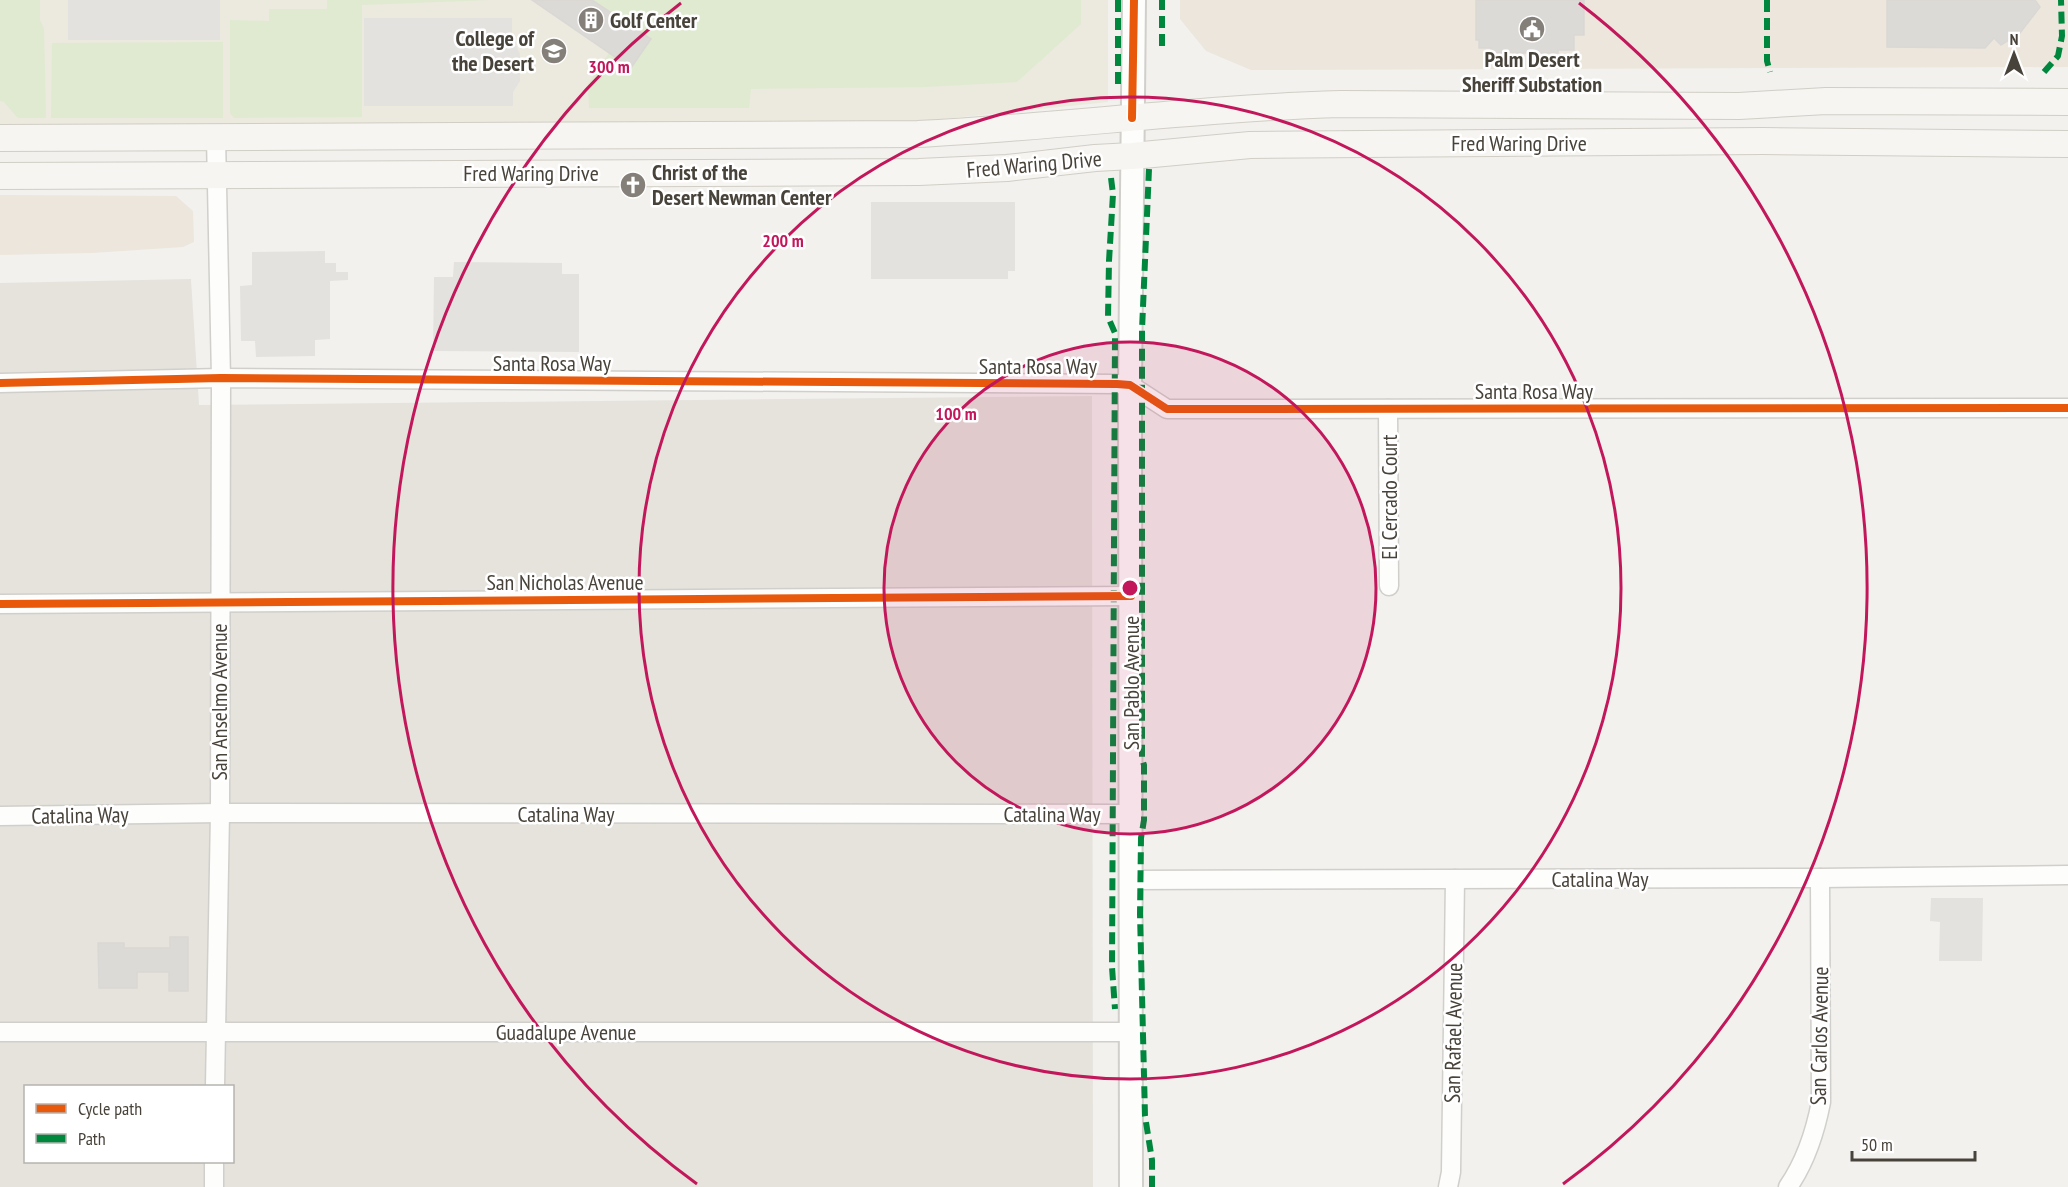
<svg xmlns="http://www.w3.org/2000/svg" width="2068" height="1187" font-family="'PT Sans Narrow',sans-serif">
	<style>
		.residential { fill: #e5e3dc; fill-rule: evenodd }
		.commercial { fill: #ece6dc }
		.education { fill: #ece9de }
		.green { fill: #dfead1 }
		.parking { fill: #e4e2df }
		.building { fill: #dcdad6; stroke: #dad8d4; stroke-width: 1.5 }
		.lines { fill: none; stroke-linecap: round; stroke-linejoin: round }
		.minor-casing { stroke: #d0cfcb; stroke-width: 21 }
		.tertiary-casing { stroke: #d0cfcb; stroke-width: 26 }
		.secondary-casing { stroke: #d0cec5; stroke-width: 28 }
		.minor { stroke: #fdfdfc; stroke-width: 18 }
		.tertiary { stroke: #fdfdfc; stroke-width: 22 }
		.secondary { stroke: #f7f5f1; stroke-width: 26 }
		.quiet { stroke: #00873e; stroke-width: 6; stroke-dasharray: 12 6; stroke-linecap: butt }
		.cycleway-casing { stroke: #fff; stroke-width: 11 }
		.cycleway { stroke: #e8590c; stroke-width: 8 }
		.ring { fill: none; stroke: #c2185b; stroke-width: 3 }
		.labels { text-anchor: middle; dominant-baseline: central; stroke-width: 5; stroke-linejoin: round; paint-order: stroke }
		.poi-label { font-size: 22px; font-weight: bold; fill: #48433a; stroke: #fff; text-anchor: start }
		.street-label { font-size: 22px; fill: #48433a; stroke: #fff }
		.centre { fill: #c2185b; stroke: #fff; stroke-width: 3 }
		.ring-label { font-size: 18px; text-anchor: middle; font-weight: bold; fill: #c2185b; stroke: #fff; stroke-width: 5; stroke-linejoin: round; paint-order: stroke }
	</style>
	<rect width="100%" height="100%" fill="#f2f1ee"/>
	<path class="residential" d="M191,279L199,405L1092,396L1093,1187H0V283ZM26,1086H232V1162H26Z"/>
	<g class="commercial">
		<path d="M1180,0H2068V67L1251,70L1206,51L1180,19Z"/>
		<path d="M0,195L176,196L193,211L194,242L183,247L92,253L0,255Z"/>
	</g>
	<path class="education" d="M0,0H1108V102L913,122L0,125Z"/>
	<g class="green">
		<path d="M0,0H40V20L44,29L46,118H18L4,102L0,101Z"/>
		<path d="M327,0H490L362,5V117L234,118L230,113V20L269,21V9H327Z"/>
		<path d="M592,0H1081V24L1017,82L925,87L751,89L749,108H589L588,84L609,53L631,68L651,39Z"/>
		<path d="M223,42V118H51L52,43Z"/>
	</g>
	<g class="parking">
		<rect x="68" y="0" width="152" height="40"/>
		<path d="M364,18H512V37L520,54V81L513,92V106H364Z"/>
		<path d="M871,202H1015V271H1008V279H871Z"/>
		<path d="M325,251V263H336V272H348V280L330,281V339L315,340V356L256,357L255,341H241L240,286L252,285V252Z"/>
		<path d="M454,262L562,263V274H579V352L433,351L434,277H453Z"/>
		<path d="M1931,898H1983L1982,961H1939L1940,922L1930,921Z"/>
	</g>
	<g class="building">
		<path d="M532,0H592L651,39L631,68Z"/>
		<path d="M1476,0H1584V35H1574V50H1558V53H1491V48H1479V40H1476Z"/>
		<path d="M1887,0H2035L2040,7L2020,33L2001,45L1994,38L1985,48L1887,47Z"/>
		<path d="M170,937H188V991H169V972H137V988H99L98,943H124V948H170Z"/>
	</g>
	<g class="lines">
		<defs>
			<g id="minor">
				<path d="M0,383L221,378L1117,384L1130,385L1167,409L2068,408"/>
				<path d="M1388,409L1389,586"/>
				<path d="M0,604L1131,596"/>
				<path d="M0,816L220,813L1131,814"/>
				<path d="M1131,880L1820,878L2068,875"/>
				<path d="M0,1032H1131"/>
				<path d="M215,1086L220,813L221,378L216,137"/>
				<path d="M214,1187V1162"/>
				<path d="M1448,1187L1451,1172L1455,879"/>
				<path d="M1788,1187C1806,1161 1815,1133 1821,1102L1820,878"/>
			</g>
			<path id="tertiary" d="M1131,1187L1130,385L1134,0"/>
			<g id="secondary">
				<path d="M0,138L918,134C1059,127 1200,108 1341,104L1739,106L1826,101L2068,102"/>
				<path d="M0,176L919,172L1007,168L1095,158L1132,156L1250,145L1763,141L2068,144"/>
			</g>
		</defs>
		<use href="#minor" class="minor-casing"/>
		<use href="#tertiary" class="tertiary-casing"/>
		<use href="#secondary" class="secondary-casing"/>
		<use href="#minor" class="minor"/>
		<use href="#tertiary" class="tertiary"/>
		<use href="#secondary" class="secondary"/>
		<g class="quiet">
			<path d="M1118,0V87"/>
			<path d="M1767,0V61L1770,72"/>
			<path d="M1162,46V0"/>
			<path d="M2044,72L2058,56L2062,36L2061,0"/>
			<path d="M1149,169L1142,330V759L1144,765V820L1141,838L1140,914L1145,1116L1152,1160V1187"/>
			<path d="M1111,178L1113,194L1109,261L1108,317L1115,333L1112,967L1115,1009"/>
		</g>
		<defs>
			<g id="cycleway">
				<path d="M1132,118L1134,0"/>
				<path d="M0,383L221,378L1117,384L1130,385L1167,409L2068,408"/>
				<path d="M0,604L1131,596"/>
			</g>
		</defs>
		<use href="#cycleway" class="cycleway-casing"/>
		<use href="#cycleway" class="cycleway"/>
	</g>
	<circle cx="1130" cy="588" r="246" fill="#c2185b" fill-opacity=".12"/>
	<g class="ring">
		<circle cx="1130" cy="588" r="246"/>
		<circle cx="1130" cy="588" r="491"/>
		<path d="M697 1184A737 737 0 0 1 681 3M1579 3A737 737 0 0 1 1563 1184"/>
	</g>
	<defs>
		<symbol id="building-disc" viewBox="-11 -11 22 22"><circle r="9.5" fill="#848079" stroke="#fff"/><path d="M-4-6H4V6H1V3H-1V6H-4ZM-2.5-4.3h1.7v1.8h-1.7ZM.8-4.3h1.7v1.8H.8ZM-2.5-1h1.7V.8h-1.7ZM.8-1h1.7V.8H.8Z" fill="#fff"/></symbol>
		<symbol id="civic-disc" viewBox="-11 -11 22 22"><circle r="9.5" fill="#848079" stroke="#fff"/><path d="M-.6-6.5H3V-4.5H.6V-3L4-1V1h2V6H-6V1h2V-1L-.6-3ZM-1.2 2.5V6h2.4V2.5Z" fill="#fff"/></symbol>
		<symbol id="university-disc" viewBox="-11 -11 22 22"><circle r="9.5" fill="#848079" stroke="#fff"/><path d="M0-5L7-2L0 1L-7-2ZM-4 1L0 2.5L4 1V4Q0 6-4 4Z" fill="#fff"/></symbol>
		<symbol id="church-disc" viewBox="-11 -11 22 22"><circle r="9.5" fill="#848079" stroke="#fff"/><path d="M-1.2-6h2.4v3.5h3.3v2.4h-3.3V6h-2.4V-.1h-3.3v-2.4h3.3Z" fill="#fff"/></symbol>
	</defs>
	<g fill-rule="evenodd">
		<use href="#building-disc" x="576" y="5" width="30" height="30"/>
		<use href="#civic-disc" x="1517" y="14" width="30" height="30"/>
		<use href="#university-disc" x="539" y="36" width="30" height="30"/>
		<use href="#church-disc" x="618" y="170" width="30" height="30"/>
	</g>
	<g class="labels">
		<g class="poi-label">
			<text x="610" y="20">Golf Center</text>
			<text x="534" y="38" text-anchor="end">College of<tspan x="534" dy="25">the Desert</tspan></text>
			<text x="1532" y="59" text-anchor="middle">Palm Desert<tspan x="1532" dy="25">Sheriff Substation</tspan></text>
			<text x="652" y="172">Christ of the<tspan x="652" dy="25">Desert Newman Center</tspan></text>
		</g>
		<g class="street-label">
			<text x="1519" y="143">Fred Waring Drive</text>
			<text transform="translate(1034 164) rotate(-5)">Fred Waring Drive</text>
			<text x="531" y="173">Fred Waring Drive</text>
			<text x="552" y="363">Santa Rosa Way</text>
			<text x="1038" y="366">Santa Rosa Way</text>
			<text x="1534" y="391">Santa Rosa Way</text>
			<text transform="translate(1389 497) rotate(-90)">El Cercado Court</text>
			<text x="565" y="582">San Nicholas Avenue</text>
			<text transform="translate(1131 683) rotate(-90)">San Pablo Avenue</text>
			<text transform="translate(219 702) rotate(-90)">San Anselmo Avenue</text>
			<text x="566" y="814">Catalina Way</text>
			<text x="1052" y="814">Catalina Way</text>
			<text transform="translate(80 815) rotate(-1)">Catalina Way</text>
			<text x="1600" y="879">Catalina Way</text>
			<text x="566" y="1032">Guadalupe Avenue</text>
			<text transform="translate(1453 1033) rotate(-89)">San Rafael Avenue</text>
			<text transform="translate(1819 1036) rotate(-89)">San Carlos Avenue</text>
		</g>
	</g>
	<circle cx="1130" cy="588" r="9" class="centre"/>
	<g class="ring-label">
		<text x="609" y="73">300 m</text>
		<text x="783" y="247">200 m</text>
		<text x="956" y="420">100 m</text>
	</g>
	<rect x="24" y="1085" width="210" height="78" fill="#ffffff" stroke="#b6b4b0" stroke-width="1.5"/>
	<rect x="36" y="1104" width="30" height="9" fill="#e8590c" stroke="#b6b4b0" stroke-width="1.5"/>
	<text x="78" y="1115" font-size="18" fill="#48433a">Cycle path</text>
	<rect x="36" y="1134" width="30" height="9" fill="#00873e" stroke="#b6b4b0" stroke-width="1.5"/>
	<text x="78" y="1145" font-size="18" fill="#48433a">Path</text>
	<g transform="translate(2014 54)" stroke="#ffffff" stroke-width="4.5" paint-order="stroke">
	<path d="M0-4.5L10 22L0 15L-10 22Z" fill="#48433a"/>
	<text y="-9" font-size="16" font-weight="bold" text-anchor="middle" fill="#48433a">N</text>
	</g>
	<path d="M1852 1151v9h123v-9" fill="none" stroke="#48433a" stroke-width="3"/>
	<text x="1861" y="1151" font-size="18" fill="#48433a" stroke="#ffffff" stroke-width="4.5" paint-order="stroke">50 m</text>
</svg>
